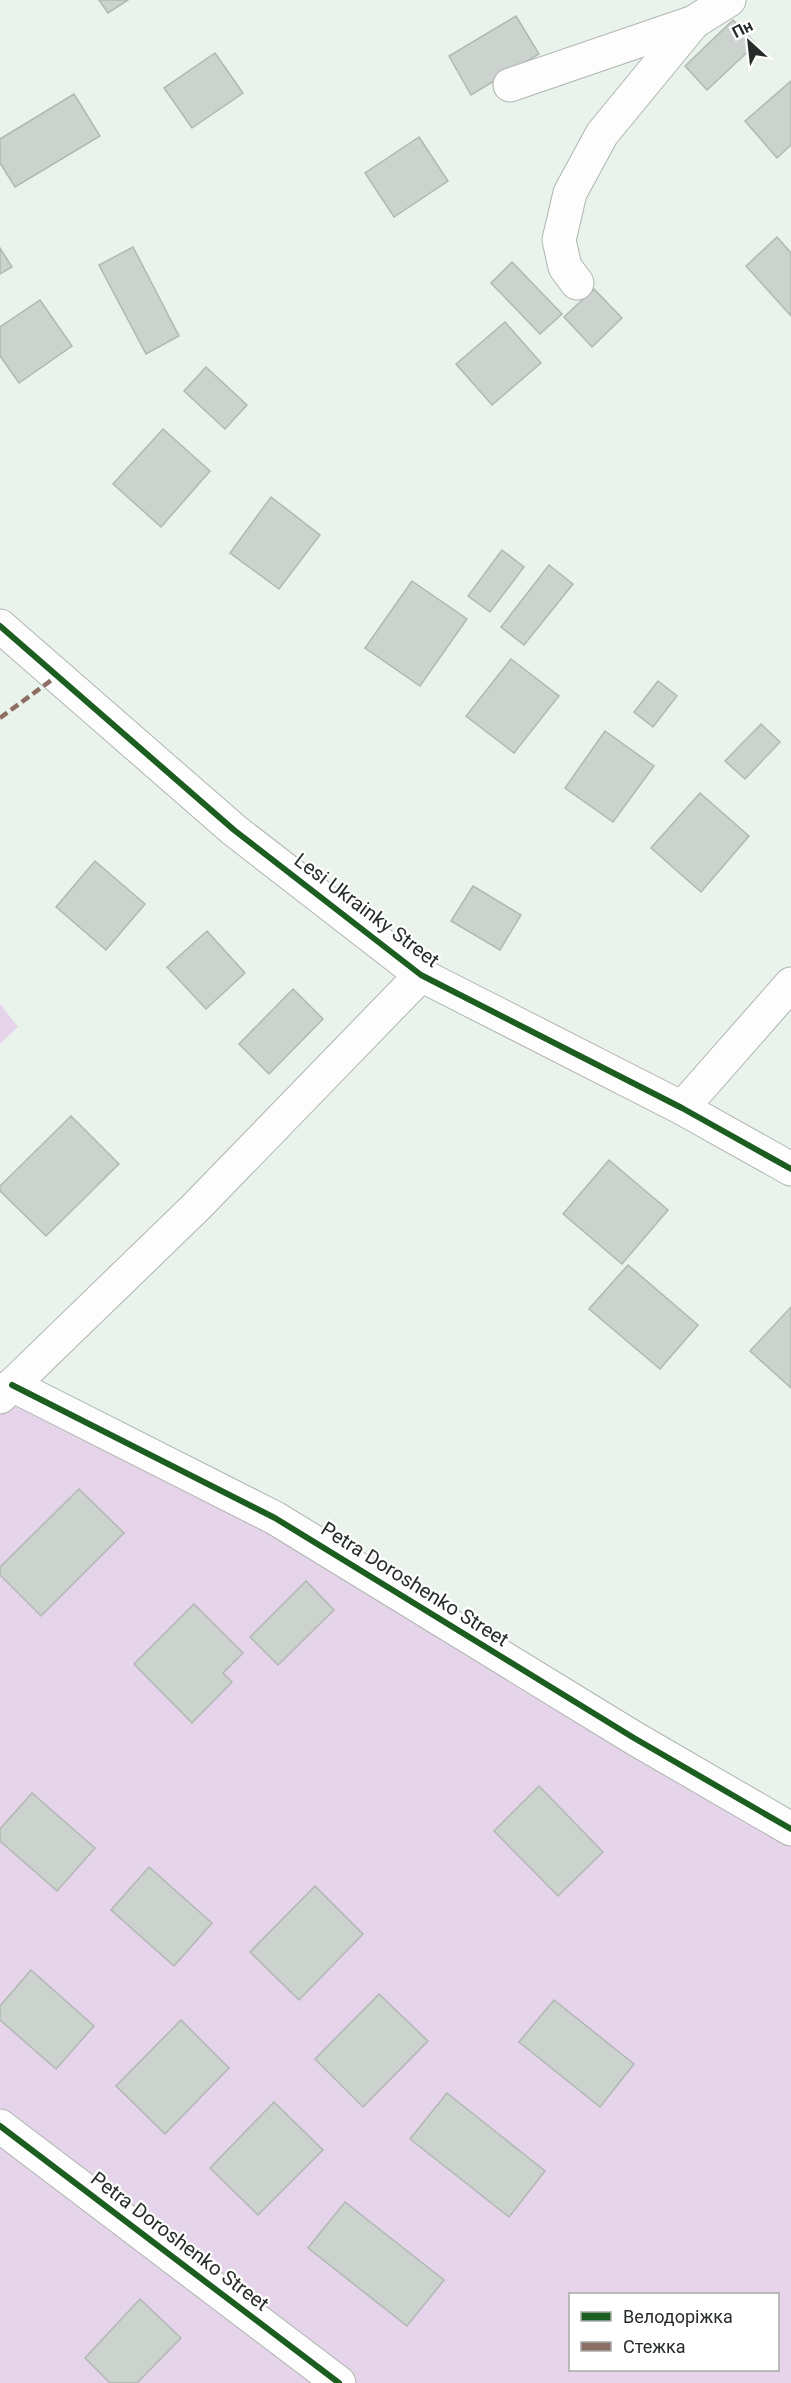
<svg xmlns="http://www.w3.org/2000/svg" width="791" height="2383" font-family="Roboto,sans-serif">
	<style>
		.green { fill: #e5d4ea; fill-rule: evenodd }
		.building { fill: #ccd3ce; stroke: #b1b8b3; stroke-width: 1.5 }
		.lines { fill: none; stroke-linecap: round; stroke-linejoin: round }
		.minor-casing { stroke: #afb5b1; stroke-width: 35 }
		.minor { stroke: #fcfdfc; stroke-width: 33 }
		.quiet { stroke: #8d6e63; stroke-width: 4.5; stroke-dasharray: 9 4.5; stroke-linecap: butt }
		.cycleway-casing { stroke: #fff; stroke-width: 10 }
		.cycleway { stroke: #1b5e20; stroke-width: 6 }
		.labels { text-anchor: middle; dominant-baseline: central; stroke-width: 4.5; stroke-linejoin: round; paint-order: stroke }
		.street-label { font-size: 20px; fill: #262c27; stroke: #fff }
	</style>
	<rect width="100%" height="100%" fill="#eaf2ec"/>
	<g class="green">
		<path d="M0,1004L18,1027L0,1044Z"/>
		<path d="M12,1385L791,1829V2383H0V1394ZM570,2294H778V2370H570Z"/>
	</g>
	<g class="building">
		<path d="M99,0H128L108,13Z"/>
		<path d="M516,16L539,54L471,95L449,56Z"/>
		<path d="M733,20L756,44L707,90L685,66Z"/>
		<path d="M215,53L243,93L192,128L164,88Z"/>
		<path d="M791,81V145L777,158L745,121Z"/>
		<path d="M74,94L100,136L15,187L0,163V139Z"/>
		<path d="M419,137L448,181L394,217L365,173Z"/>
		<path d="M777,237L791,253V316L746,266Z"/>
		<path d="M133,247L179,336L146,354L99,265Z"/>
		<path d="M0,248L12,267L0,274Z"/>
		<path d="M512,262L562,314L540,334L491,283Z"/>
		<path d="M594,289L622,318L592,347L564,317Z"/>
		<path d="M40,300L72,346L19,383L0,356V327Z"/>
		<path d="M505,322L541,363L492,405L456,364Z"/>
		<path d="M206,367L247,405L225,429L184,391Z"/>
		<path d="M163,429L210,471L161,527L113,484Z"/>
		<path d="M271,497L320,535L279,589L230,553Z"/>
		<path d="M502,550L524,567L490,612L468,596Z"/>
		<path d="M549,565L573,584L524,645L501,627Z"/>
		<path d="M412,581L467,619L420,686L365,648Z"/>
		<path d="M511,659L559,696L514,753L466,716Z"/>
		<path d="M658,681L677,696L653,727L634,712Z"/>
		<path d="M761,724L780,742L745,779L725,761Z"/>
		<path d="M605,731L654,766L613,822L565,788Z"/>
		<path d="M700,793L749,836L701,892L651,848Z"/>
		<path d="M95,861L145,904L106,950L56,907Z"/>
		<path d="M473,886L521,915L500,950L451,921Z"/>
		<path d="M207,931L245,973L206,1009L167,967Z"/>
		<path d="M293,989L323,1019L269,1074L239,1044Z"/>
		<path d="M71,1116L119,1164L46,1236L0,1191V1186Z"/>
		<path d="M609,1160L668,1210L622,1264L563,1214Z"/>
		<path d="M628,1265L698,1325L660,1369L589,1309Z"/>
		<path d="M791,1307V1388L750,1351Z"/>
		<path d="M79,1489L124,1533L41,1616L0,1575V1567Z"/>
		<path d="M306,1581L334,1610L278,1665L250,1637Z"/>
		<path d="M194,1604L243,1653L223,1673L232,1682L192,1723L134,1664Z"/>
		<path d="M539,1786L603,1852L558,1896L494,1831Z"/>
		<path d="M32,1793L95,1848L57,1891L0,1841V1829Z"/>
		<path d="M149,1867L212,1923L174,1966L111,1910Z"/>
		<path d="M315,1886L363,1934L299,2000L250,1952Z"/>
		<path d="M31,1970L94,2026L56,2069L0,2020V2006Z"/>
		<path d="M379,1994L428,2041L363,2107L315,2059Z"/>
		<path d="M554,2000L634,2064L600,2107L519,2042Z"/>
		<path d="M181,2020L229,2068L165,2134L116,2086Z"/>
		<path d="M447,2093L545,2171L509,2217L410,2139Z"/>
		<path d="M274,2102L323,2150L258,2215L210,2168Z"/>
		<path d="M345,2202L444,2280L407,2326L308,2248Z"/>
		<path d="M140,2299L181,2338L137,2383H110L85,2358Z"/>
	</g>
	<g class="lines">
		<defs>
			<g id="minor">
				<path d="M510,85L694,22L729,0"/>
				<path d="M577,283L565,267L559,240L570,193L602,134L694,22"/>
				<path d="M0,626L234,830L421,975L682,1108L791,1169"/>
				<path d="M682,1108L791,984"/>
				<path d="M12,1385L275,1518L634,1738L791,1829"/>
				<path d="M0,1397L196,1207L421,975"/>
				<path d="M0,2126L339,2383"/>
			</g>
		</defs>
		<use href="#minor" class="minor-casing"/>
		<use href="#minor" class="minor"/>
		<path class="quiet" d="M0,718L57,676"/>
		<defs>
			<g id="cycleway">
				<path d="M0,626L234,830L421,975L682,1108L791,1169"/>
				<path d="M12,1385L275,1518L634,1738L791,1829"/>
				<path d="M0,2126L339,2383"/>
			</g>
		</defs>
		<use href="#cycleway" class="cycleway-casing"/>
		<use href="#cycleway" class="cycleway"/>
	</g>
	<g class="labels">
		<g class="street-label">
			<text transform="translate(367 910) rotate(37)">Lesi Ukrainky Street</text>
			<text transform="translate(415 1584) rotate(32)">Petra Doroshenko Street</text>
			<text transform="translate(180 2241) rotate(37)">Petra Doroshenko Street</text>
		</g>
	</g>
	<rect x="569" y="2293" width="210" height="78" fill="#ffffff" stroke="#a8aba9" stroke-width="1.5"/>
	<rect x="581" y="2312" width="30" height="9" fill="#1b5e20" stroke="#a8aba9" stroke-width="1.5"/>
	<text x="623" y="2323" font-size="18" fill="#262c27">Велодоріжка</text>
	<rect x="581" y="2342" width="30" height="9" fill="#8d6e63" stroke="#a8aba9" stroke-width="1.5"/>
	<text x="623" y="2353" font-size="18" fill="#262c27">Стежка</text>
	<g transform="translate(749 42) rotate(333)" stroke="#ffffff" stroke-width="4.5" paint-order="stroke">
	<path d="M0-4.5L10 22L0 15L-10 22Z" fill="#262c27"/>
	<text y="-9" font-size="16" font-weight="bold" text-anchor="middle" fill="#262c27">Пн</text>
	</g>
</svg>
